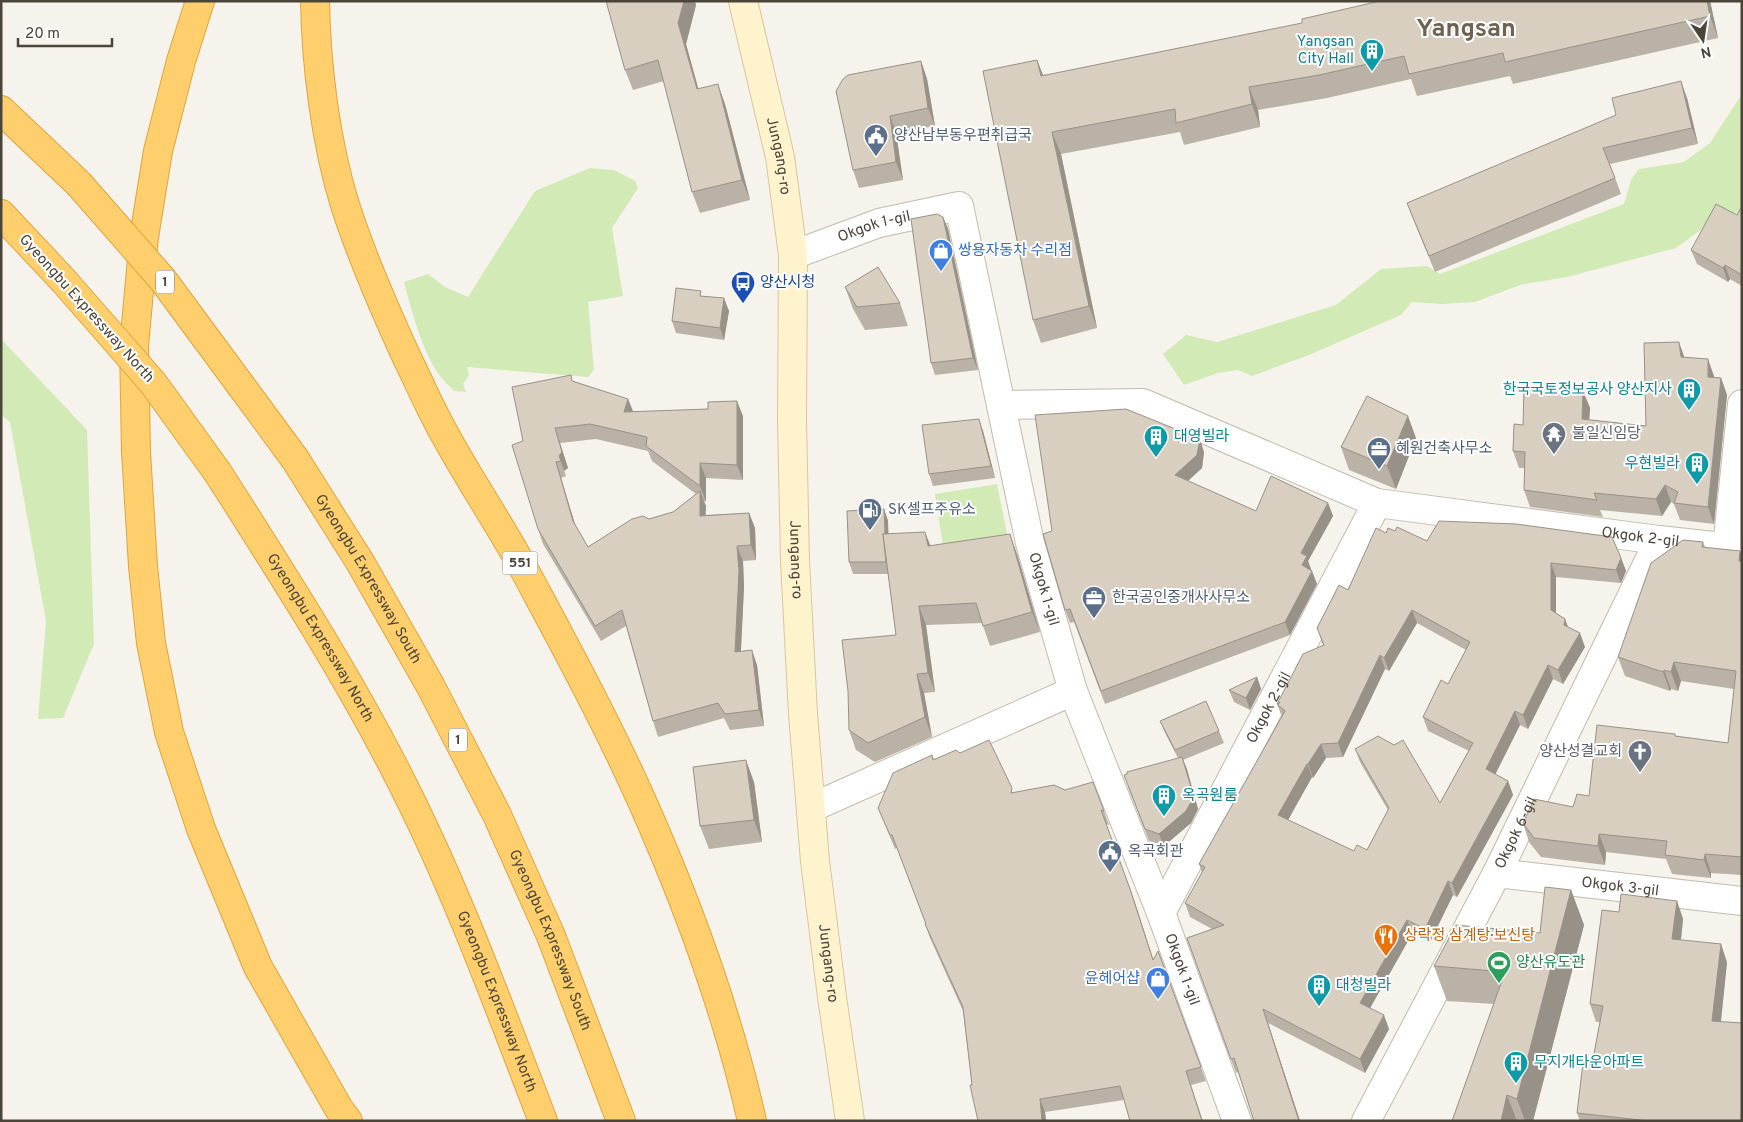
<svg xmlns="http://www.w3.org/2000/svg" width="1743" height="1122" font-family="Overpass,'Noto Sans KR',sans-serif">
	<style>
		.green { fill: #d2eab5 }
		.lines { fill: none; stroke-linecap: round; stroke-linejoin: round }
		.minor-casing { stroke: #c2bbae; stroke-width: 30 }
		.secondary-casing { stroke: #d6c79b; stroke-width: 30 }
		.motorway-casing { stroke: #e0a43c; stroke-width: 30 }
		.minor { stroke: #fff; stroke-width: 28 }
		.secondary { stroke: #fff3cd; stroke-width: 28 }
		.motorway { stroke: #ffcf6e; stroke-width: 28 }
		.motorway-bridge-casing { stroke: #e0a43c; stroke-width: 30; stroke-linecap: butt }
		.motorway-bridge { stroke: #ffcf6e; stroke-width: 28 }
		.wall { fill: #bab2a6; fill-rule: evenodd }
		.shaded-wall { fill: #979187 }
		.building { fill: #d8cfc1; stroke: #979187; fill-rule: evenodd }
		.labels { text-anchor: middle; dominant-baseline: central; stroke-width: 4; stroke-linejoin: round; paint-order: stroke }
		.shield { fill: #fff; stroke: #817c74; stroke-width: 1 }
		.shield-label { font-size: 14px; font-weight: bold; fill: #4b4439 }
		.culture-label { font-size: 15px; fill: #0d838f; stroke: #fff; text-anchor: start }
		.service-label { font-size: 15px; fill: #4e5e75; stroke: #fff; text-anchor: start }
		.street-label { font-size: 15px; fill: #4b4439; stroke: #fff }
		.shop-label { font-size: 15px; fill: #366cbe; stroke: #fff; text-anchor: start }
		.transit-label { font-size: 15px; fill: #164399; stroke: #fff; text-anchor: start }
		.worship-label { font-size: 15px; fill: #5b616d; stroke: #fff; text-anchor: start }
		.food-label { font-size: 15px; fill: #c56008; stroke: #fff; text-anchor: start }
		.leisure-label { font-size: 15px; fill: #27864d; stroke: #fff; text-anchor: start }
		.town-label { font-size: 25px; font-weight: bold; fill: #6e6250; stroke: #fff }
	</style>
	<rect width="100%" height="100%" fill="#f6f3ec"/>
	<g class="green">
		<path d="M1742,94V210L1740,213H1719L1702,229L1676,248L1567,277L1520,285L1475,302L1442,304L1412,302L1401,315L1309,355L1252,376L1238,370L1218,373L1184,385L1163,354L1186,335L1217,342L1336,305L1381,269L1427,266L1440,274L1624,204L1631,180L1639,169L1684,162L1710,143Z"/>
		<path d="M590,168L614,170L635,181L638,188L612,228L623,296L588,302L594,370L588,377L467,367L469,375L463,384L466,392L454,391C449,386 444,381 440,376C423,353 411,310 404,282L428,274L445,287L468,297L535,191Z"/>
		<path d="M1,339L87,430L94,644L63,718L38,719L46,621L10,422L1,414Z"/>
		<path d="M997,484L1009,544L945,559L935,494Z"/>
	</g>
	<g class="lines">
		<defs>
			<g id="minor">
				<path id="s1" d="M793,255L879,223L959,206L1030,543L1073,691L1161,913L1237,1121"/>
				<path id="s2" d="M1001,405L1143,403L1377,503L1659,540L1742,549"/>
				<path d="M1727,547L1742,404"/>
				<path d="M811,808L1073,691"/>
				<path id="s3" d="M1497,873L1742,901"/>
				<path id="s4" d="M1161,913L1377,503"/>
				<path id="s5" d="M1366,1121L1497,873L1659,540"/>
			</g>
			<g id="secondary">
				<path id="s6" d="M743,1L780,157L793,255L792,422L795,561L803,714L815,861L832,997L850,1121"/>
			</g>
			<g id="motorway">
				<path d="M200,1L181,61L158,151L144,237L134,346L136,452L143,566L151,643L169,732L201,829L258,967L339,1109L348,1121"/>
				<path d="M315,1C316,66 326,144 345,205C362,258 384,308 407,358C417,378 426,399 436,418C463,471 497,519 525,571C565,646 606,721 641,799C687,902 727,1010 752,1121"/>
				<path d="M1,110L79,184"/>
				<path d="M1,214L63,280"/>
				<path id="s7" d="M242,387L295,459L360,562L430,685L497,815L551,936L621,1121"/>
				<path id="s8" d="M218,473C281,572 345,671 398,775C455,886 498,1004 543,1121"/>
			</g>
		</defs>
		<use href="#minor" class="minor-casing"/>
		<use href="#secondary" class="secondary-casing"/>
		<use href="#motorway" class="motorway-casing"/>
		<use href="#minor" class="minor"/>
		<use href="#secondary" class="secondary"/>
		<use href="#motorway" class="motorway"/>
		<defs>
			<g id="motorway-bridge">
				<path d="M79,184L163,280L242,387"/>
				<path d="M63,280L153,383L218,473"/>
			</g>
		</defs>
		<use href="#motorway-bridge" class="motorway-bridge-casing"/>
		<use href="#motorway-bridge" class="motorway-bridge"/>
	</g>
	<g class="wall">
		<path d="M1710,1L1718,38L1513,84L1510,76L1417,96L1411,79L1327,98L1258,110L1260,127L1184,145L1180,132L1061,154L1097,328L1041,343L1033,320L1037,60L1043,75Z"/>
		<path d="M696,5L686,44L698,89L725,104L750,200L700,213L692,192L664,81L633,90L625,70Z"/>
		<path d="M921,61L927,79L935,126L896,133L903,180L859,188L853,170Z"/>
		<path d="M1687,98L1698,144L1610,164L1621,194L1435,272L1413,219L1407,203Z"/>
		<path d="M1742,206V286L1730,279L1728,282L1697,264L1691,250L1737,215Z"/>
		<path d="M943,217L948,229L978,370L935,375L931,363Z"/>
		<path d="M845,287L900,303L908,326L865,330L853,309Z"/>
		<path d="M702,296L729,311L724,340L676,333L672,321Z"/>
		<path d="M1684,357L1714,377L1721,378L1727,395L1714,524L1680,520L1674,504L1671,502L1662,516L1600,510L1603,517L1530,507L1524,490L1525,468H1519L1513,451L1523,425L1583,391L1590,408L1589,420L1646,426Z"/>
		<path d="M573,381L628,399L633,411L743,416V480L706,478V502L703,500L706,506L705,515L749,513L755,528L756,560L743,561L744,587L741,651L757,665L764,726L730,730L724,718L658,737L653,721L626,626L601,641L543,544L538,529L523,441ZM596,439L648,451L652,461L696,494L673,512L649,519L588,547L575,525L561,478L566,476L564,471L568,468L560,443Z"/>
		<path d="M983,431L995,478L933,486L929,474Z"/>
		<path d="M1416,438L1396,489L1349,470L1341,447Z"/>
		<path d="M1204,452L1202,468L1188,481L1256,511L1328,503L1333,516L1308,561L1311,570L1317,584L1290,635L1105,704L1074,622L1070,623L1065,610L1052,531Z"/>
		<path d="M884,509L888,521V534L930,546L1017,554L1040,632L990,646L982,623L926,625L935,692L924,693L932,737L875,762L856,750L849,730L896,635L888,574H853L849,562Z"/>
		<path d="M1395,531L1427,541L1621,558L1626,571L1621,583L1556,577V613L1565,619L1568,627L1585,647L1563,684L1553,679L1528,729L1520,725L1495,774L1508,781L1513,795L1457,897L1453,895L1430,942L1412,934L1370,1008L1389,1029L1365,1073L1268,1023L1300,1121H1254L1238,1072L1236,1073L1187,938L1212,929L1190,917L1185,903L1202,873L1199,864L1282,717L1277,704L1323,645L1317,628L1348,590L1386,533ZM1417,623L1466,650L1448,684L1423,717L1428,731L1469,751L1440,803L1355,749L1360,762L1388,810L1367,850L1354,851L1288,820L1312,777L1313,778L1326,758L1343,757L1385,669L1389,671Z"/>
		<path d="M1703,542L1705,547L1742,557V875L1711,873V878L1672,874L1666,859L1606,852L1605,865L1541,857L1529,842L1523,823L1573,807L1676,736L1728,743L1734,689L1681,681L1678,691L1671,689L1670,691L1625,676L1618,657Z"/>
		<path d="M1257,677L1261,689L1250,710L1234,702L1229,690Z"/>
		<path d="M1160,721L1219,731L1224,743L1183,760L1198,809L1191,823L1164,846L1149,841L1128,787L1178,758L1165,733Z"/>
		<path d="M960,753L1013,793L1054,785L1104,811L1109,825L1106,824L1135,903L1153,960L1158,951L1206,1081L1191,1085L1203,1121H1130L1124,1100L1045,1112L1046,1121H978L972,1085L963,1011L930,938L925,924H926L897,848L895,849L878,808L932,755L934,759Z"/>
		<path d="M754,782L762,842L709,849L700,826Z"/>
		<path d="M1571,890L1584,925L1533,1121H1452L1494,1004L1447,1001L1434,966L1540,933Z"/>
		<path d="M1677,901L1683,919L1681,940L1727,962L1721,1021L1742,1121H1580L1577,1113L1592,1064L1600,1022H1596L1590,1004L1619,912Z"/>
	</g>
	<g class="shaded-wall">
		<path d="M684,1H695L696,5L686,44L704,109L697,89L678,23Z"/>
		<path d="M1707,1H1710L1718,38L1710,16Z"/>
		<path d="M1037,60L1046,83L1041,76Z"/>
		<path d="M921,61L927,79L935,126L928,108Z"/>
		<path d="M1681,81L1687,98L1698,144L1692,128Z"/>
		<path d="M718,84L725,104L750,200L742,180Z"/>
		<path d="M1249,87L1258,110L1260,127L1252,104Z"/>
		<path d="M890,116L896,133L903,180L896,162Z"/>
		<path d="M1052,132L1061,154L1097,328L1089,306Z"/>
		<path d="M943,217L948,229L978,370L973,358Z"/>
		<path d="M1725,265L1730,279L1728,282L1723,268Z"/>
		<path d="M724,298L729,311L724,340L720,328Z"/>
		<path d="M1679,342L1685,359L1681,357Z"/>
		<path d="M1708,359L1714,376V393L1708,377Z"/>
		<path d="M1721,378L1727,395L1714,524L1708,507Z"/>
		<path d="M1583,391L1590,408L1588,436L1582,419Z"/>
		<path d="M628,399L634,414L624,412Z"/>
		<path d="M737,401L743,416V480L737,465Z"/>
		<path d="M1408,416L1416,438L1396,489L1387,466Z"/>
		<path d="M979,419L983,431L995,478L991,466Z"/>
		<path d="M555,428L568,468L564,471L566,476L559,456Z"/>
		<path d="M1200,439L1204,452L1202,468L1180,488L1175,475Z"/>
		<path d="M556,462L561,478L579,537L573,521Z"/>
		<path d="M700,463L706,478V502L700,486Z"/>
		<path d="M1665,485L1671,502L1662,516L1656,499Z"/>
		<path d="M700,491L706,506L705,531L700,516Z"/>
		<path d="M1328,503L1333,516L1308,561L1311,569L1307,578L1302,565L1301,553Z"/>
		<path d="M884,509L888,521L890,574L886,562Z"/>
		<path d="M749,513L755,528L756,560L751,545Z"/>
		<path d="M925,532L933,552L928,546Z"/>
		<path d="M1010,534L1017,554L1040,632L1032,612Z"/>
		<path d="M737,546L743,561L744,587L740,667L735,652Z"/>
		<path d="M1740,551L1742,557V569L1739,561Z"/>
		<path d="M1621,558L1626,571L1621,583L1616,570Z"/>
		<path d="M1551,563L1556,577V624L1551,610Z"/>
		<path d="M1312,571L1317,584L1290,635L1285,622Z"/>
		<path d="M919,606L926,625L935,692L928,673Z"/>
		<path d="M1412,610L1417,623L1389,671L1384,658Z"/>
		<path d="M1565,619L1570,633L1564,625Z"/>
		<path d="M1580,633L1585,647L1563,684L1558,670Z"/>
		<path d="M752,650L757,665L764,726L759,710Z"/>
		<path d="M1380,655L1385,669L1343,757L1338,743Z"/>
		<path d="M1674,662L1681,681L1678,691L1671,672Z"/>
		<path d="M1548,665L1553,679L1528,729L1523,715Z"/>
		<path d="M1664,670L1671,689L1670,691L1663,672Z"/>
		<path d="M917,674L924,693L932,737L925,717Z"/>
		<path d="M1257,677L1261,689L1250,710L1246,698Z"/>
		<path d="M1515,711L1520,725L1491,783L1486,769Z"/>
		<path d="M1321,744L1326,758L1313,778L1308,764Z"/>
		<path d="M1182,757L1187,769L1198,809L1191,823L1164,846L1159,834Z"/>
		<path d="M746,760L754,782L762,842L754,820Z"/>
		<path d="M1307,764L1312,777L1283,829L1278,815Z"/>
		<path d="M1508,781L1513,795L1457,897L1452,883Z"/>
		<path d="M1106,824L1135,903L1158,974Z"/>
		<path d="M1599,834L1606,852L1605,865L1598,846Z"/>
		<path d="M1705,854L1711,873V878L1704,860Z"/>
		<path d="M1448,881L1453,895L1430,942L1425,929Z"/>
		<path d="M1571,890L1584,925L1533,1121H1525L1517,1099Z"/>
		<path d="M1677,901L1683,919L1679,957L1672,939Z"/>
		<path d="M1407,920L1412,934L1365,1017L1360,1003Z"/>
		<path d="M1721,944L1727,962L1719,1039L1712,1021Z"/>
		<path d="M1263,1009L1268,1023L1300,1121H1299Z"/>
		<path d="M1384,1015L1389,1029L1365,1073L1360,1059Z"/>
		<path d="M1507,1095L1517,1121H1501Z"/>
		<path d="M1040,1099L1045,1112L1046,1121H1042Z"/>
	</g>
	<g class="building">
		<path d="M606,1H684L678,23L697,89L718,84L742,180L692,192L658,60L625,70Z"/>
		<path d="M1380,1H1707L1710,16L1505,62L1503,53L1409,74L1404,56L1319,75L1249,87L1252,104L1176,123L1175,109L1052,132L1089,306L1033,320L983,71L1037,60L1041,76L1302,23V19Z"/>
		<path d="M921,61L928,108L890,116L896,162L853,170L836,91L843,79L848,75Z"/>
		<path d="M1681,81L1692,128L1603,148L1615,178L1429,256L1407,203L1616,115L1612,98Z"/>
		<path d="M1716,204L1737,215L1742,206V275L1725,265L1723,268L1691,250Z"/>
		<path d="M937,214L943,217L973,358L931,363L911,219Z"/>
		<path d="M878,267L900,303L857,307L845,287Z"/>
		<path d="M676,288L701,291L700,296L724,298L720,328L672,321Z"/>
		<path d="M1679,342L1681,357L1708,359V377L1721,378L1708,507L1674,503L1678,492L1665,485L1656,499L1594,493L1597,500L1524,490L1525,452L1513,451L1514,424L1523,425L1524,389L1583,391L1582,419L1646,426L1644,343Z"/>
		<path d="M571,375L572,381L628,399L624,412L708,409V402L737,401V465L700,463V486L646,446L647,437L590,424L555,428L562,452L559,456L561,461L556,462L573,521L588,547L632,519L643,516L649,519L673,512L700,491V516L749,513L751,545L737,546L739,571L735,652L752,650L759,710L725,714L718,703L653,721L622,610L595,626L538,529L512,445L523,441L512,387Z"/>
		<path d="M1367,396L1408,416L1387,466L1341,447Z"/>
		<path d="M1126,409L1200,439L1197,455L1175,475L1256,511L1271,476L1328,503L1301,553L1307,556L1302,565L1312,571L1285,622L1101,691L1070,609L1065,610L1043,534L1052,531L1035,415Z"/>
		<path d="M979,419L991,466L929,474L922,425Z"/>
		<path d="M884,509L885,534H883L886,562H849L847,511Z"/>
		<path d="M1439,521L1516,524L1612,537L1621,558L1616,570L1551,563V610L1565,619L1564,625L1580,633L1558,670L1548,665L1523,715L1515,711L1486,769L1508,781L1452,883L1448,881L1425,929L1407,920L1360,1003L1384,1015L1360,1059L1263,1009L1299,1121H1254L1234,1058L1231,1059L1187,938L1224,925L1185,903L1205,867L1199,864L1285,711L1278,705L1280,702L1277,704L1303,654L1324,645L1317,628L1339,585L1348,590L1376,528L1386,533L1388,528L1395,531L1397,527L1427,541ZM1412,610L1470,642L1448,684L1441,680L1423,717L1473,743L1440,803L1403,740L1394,745L1378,736L1355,749L1389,808L1367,850L1357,845L1354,851L1278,815L1307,764H1308L1321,744L1338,743L1380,655L1384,658Z"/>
		<path d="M925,532L928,546L1010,534L1032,612L983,626L976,603L919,606L928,673L917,674L925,717L868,743L849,730L848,691L842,640L896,635L883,534Z"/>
		<path d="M1683,540L1703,542L1702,547L1740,551L1739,561H1742V857L1705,854L1704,860L1665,855L1667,841L1599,834L1598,846L1534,838L1523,823L1534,799L1573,807L1577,794L1589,796L1597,725L1675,734V736L1728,743L1736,671L1674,662L1671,672L1664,670L1663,672L1618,657L1651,563Z"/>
		<path d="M1257,677L1246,698L1229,690Z"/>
		<path d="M1206,701L1219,731L1175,750L1160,721Z"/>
		<path d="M989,740L1012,788L1011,793L1054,785L1065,790L1093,782L1104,811L1101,810L1130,889L1153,960L1158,951L1201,1067L1186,1071L1202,1121H1130L1120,1086L1040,1099L1042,1121H978L970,1085H972L963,1007L925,924H926L892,835H890L878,808L893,773L932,755L933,760L956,750L960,753Z"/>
		<path d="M1182,757L1194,797L1186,811L1159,834L1145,829L1124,775L1127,774V772Z"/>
		<path d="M746,760L754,820L700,826L693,767Z"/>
		<path d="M1545,887L1571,890L1517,1099L1507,1095L1501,1121H1452L1505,972L1434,966L1456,925L1540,933Z"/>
		<path d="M1621,894L1677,901L1672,939L1721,944L1712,1021L1742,1023V1121H1649L1577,1113L1583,1063L1592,1064L1603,1006L1590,1004L1602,910L1619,912Z"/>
	</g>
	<defs>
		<symbol id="building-pin" viewBox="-11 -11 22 30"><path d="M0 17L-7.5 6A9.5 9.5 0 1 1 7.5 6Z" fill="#0f9aa8" stroke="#fff"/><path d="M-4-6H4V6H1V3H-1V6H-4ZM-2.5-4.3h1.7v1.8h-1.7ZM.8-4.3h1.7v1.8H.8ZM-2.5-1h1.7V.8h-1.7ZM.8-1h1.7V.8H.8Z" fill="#fff"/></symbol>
		<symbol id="civic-pin" viewBox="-11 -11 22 30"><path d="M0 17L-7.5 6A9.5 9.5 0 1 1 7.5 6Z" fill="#5c6f8a" stroke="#fff"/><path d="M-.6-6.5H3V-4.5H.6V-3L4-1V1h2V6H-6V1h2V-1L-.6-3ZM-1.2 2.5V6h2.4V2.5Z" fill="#fff"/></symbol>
		<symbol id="shop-pin" viewBox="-11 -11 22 30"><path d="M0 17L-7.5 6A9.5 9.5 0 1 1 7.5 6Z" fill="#3f7fe0" stroke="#fff"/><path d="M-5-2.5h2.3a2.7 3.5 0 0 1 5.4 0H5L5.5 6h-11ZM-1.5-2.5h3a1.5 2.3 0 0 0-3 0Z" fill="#fff"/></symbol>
		<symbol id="bus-pin" viewBox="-11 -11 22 30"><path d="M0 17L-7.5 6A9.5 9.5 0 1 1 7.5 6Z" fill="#1a4fb4" stroke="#fff"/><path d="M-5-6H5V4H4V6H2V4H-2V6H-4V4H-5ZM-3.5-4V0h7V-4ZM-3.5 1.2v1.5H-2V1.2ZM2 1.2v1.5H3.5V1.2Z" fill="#fff"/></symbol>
		<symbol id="temple-pin" viewBox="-11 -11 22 30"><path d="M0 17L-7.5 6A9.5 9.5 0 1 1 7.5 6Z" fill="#6b7280" stroke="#fff"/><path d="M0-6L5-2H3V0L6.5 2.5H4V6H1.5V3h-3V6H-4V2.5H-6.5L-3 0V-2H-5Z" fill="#fff"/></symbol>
		<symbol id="office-pin" viewBox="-11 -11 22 30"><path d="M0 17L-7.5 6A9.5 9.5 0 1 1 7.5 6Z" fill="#5c6f8a" stroke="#fff"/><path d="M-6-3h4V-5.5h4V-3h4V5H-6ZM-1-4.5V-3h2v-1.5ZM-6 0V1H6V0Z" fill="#fff"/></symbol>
		<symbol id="fuel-pin" viewBox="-11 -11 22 30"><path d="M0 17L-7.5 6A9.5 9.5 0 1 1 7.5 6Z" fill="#5c6f8a" stroke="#fff"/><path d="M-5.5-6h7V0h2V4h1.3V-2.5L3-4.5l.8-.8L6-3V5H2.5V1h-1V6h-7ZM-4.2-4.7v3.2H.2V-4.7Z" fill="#fff"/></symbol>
		<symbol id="church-pin" viewBox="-11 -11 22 30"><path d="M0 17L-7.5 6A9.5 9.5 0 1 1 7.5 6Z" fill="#6b7280" stroke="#fff"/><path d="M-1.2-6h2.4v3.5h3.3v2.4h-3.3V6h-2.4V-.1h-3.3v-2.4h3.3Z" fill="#fff"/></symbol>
		<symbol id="restaurant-pin" viewBox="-11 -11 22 30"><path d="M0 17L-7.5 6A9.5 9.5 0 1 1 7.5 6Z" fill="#e8710a" stroke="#fff"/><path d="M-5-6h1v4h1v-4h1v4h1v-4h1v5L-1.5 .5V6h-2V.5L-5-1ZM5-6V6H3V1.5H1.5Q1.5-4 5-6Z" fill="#fff"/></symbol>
		<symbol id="stadium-pin" viewBox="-11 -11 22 30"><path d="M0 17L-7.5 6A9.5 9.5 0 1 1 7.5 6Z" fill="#2e9e5b" stroke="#fff"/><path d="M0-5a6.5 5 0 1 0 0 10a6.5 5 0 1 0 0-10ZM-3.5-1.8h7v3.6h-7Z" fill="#fff"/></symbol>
	</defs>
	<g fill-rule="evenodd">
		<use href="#building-pin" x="1358" y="37" width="28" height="38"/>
		<use href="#civic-pin" x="862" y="122" width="28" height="38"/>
		<use href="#shop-pin" x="927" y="237" width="28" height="38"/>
		<use href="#bus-pin" x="729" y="269" width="28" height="38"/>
		<use href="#building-pin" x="1675" y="376" width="28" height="38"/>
		<use href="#temple-pin" x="1540" y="420" width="28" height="38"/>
		<use href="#building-pin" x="1142" y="423" width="28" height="38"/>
		<use href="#office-pin" x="1365" y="435" width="28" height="38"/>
		<use href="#building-pin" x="1683" y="450" width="28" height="38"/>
		<use href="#fuel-pin" x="856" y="496" width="28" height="38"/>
		<use href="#office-pin" x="1080" y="584" width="28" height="38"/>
		<use href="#church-pin" x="1626" y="738" width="28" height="38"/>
		<use href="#building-pin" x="1150" y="782" width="28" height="38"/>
		<use href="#civic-pin" x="1096" y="838" width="28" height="38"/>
		<use href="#restaurant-pin" x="1372" y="922" width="28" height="38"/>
		<use href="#stadium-pin" x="1485" y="949" width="28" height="38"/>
		<use href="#shop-pin" x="1144" y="965" width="28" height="38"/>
		<use href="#building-pin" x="1305" y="972" width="28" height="38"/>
		<use href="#building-pin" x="1502" y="1049" width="28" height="38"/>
	</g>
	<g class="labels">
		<g class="shield">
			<rect x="156" y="270.5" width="18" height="23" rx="4"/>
			<rect x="502.5" y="551.5" width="35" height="23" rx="4"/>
			<rect x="449" y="728.5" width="18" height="23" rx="4"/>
		</g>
		<g class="shield-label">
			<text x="165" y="282">1</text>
			<text x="520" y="563">551</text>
			<text x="458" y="740">1</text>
		</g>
		<g class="culture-label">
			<text x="1354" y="42" text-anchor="end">Yangsan<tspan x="1354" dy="17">City Hall</tspan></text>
			<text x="1672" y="390" text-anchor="end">한국국토정보공사 양산지사</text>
			<text x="1174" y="437">대영빌라</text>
			<text x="1680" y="464" text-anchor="end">우현빌라</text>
			<text x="1182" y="796">옥곡원룸</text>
			<text x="1336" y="986">대청빌라</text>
			<text x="1534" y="1063">무지개타운아파트</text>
		</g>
		<g class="service-label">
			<text x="894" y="136">양산남부동우편취급국</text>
			<text x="1396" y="449">혜원건축사무소</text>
			<text x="888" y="510">SK셀프주유소</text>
			<text x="1112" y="598">한국공인중개사사무소</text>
			<text x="1128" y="852">옥곡회관</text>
		</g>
		<g class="street-label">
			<text stroke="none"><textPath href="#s6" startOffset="159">Jungang-ro</textPath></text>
			<text stroke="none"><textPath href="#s1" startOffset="86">Okgok 1-gil</textPath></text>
			<text transform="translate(86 309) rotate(48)">Gyeongbu Expressway North</text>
			<text stroke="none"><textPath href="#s2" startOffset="662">Okgok 2-gil</textPath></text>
			<text stroke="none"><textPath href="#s6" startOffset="564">Jungang-ro</textPath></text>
			<text stroke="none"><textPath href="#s7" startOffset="230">Gyeongbu Expressway South</textPath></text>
			<text stroke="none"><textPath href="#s1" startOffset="566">Okgok 1-gil</textPath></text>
			<text stroke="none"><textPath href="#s8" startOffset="194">Gyeongbu Expressway North</textPath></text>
			<text stroke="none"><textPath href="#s4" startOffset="232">Okgok 2-gil</textPath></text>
			<text stroke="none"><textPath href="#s5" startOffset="325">Okgok 6-gil</textPath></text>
			<text stroke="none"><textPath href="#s3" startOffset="124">Okgok 3-gil</textPath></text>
			<text stroke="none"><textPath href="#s7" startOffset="635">Gyeongbu Expressway South</textPath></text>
			<text stroke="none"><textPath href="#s6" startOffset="969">Jungang-ro</textPath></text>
			<text stroke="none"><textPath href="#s1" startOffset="971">Okgok 1-gil</textPath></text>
			<text stroke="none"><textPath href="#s8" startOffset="599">Gyeongbu Expressway North</textPath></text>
		</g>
		<g class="shop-label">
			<text x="958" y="251">쌍용자동차 수리점</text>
			<text x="1140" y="979" text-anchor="end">윤헤어샵</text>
		</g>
		<g class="transit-label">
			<text x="760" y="283">양산시청</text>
		</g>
		<g class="worship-label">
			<text x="1572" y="434">불일신임당</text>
			<text x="1622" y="752" text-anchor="end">양산성결교회</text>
		</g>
		<g class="food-label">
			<text x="1404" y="936">상락정 삼계탕·보신탕</text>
		</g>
		<g class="leisure-label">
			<text x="1516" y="963">양산유도관</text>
		</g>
		<g class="town-label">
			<text x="1466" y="30">Yangsan</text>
		</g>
	</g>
	<rect width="1743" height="1122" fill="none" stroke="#4b4439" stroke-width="5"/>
	<g transform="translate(1703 40) rotate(167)" stroke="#ffffff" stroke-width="4" paint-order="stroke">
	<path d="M0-4L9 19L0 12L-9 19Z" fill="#4b4439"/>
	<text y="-8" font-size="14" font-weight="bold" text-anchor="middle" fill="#4b4439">N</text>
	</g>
	<path d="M18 38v8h94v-8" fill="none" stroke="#4b4439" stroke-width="2.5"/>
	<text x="25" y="38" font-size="15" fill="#4b4439" stroke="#ffffff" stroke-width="4" paint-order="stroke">20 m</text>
</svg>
